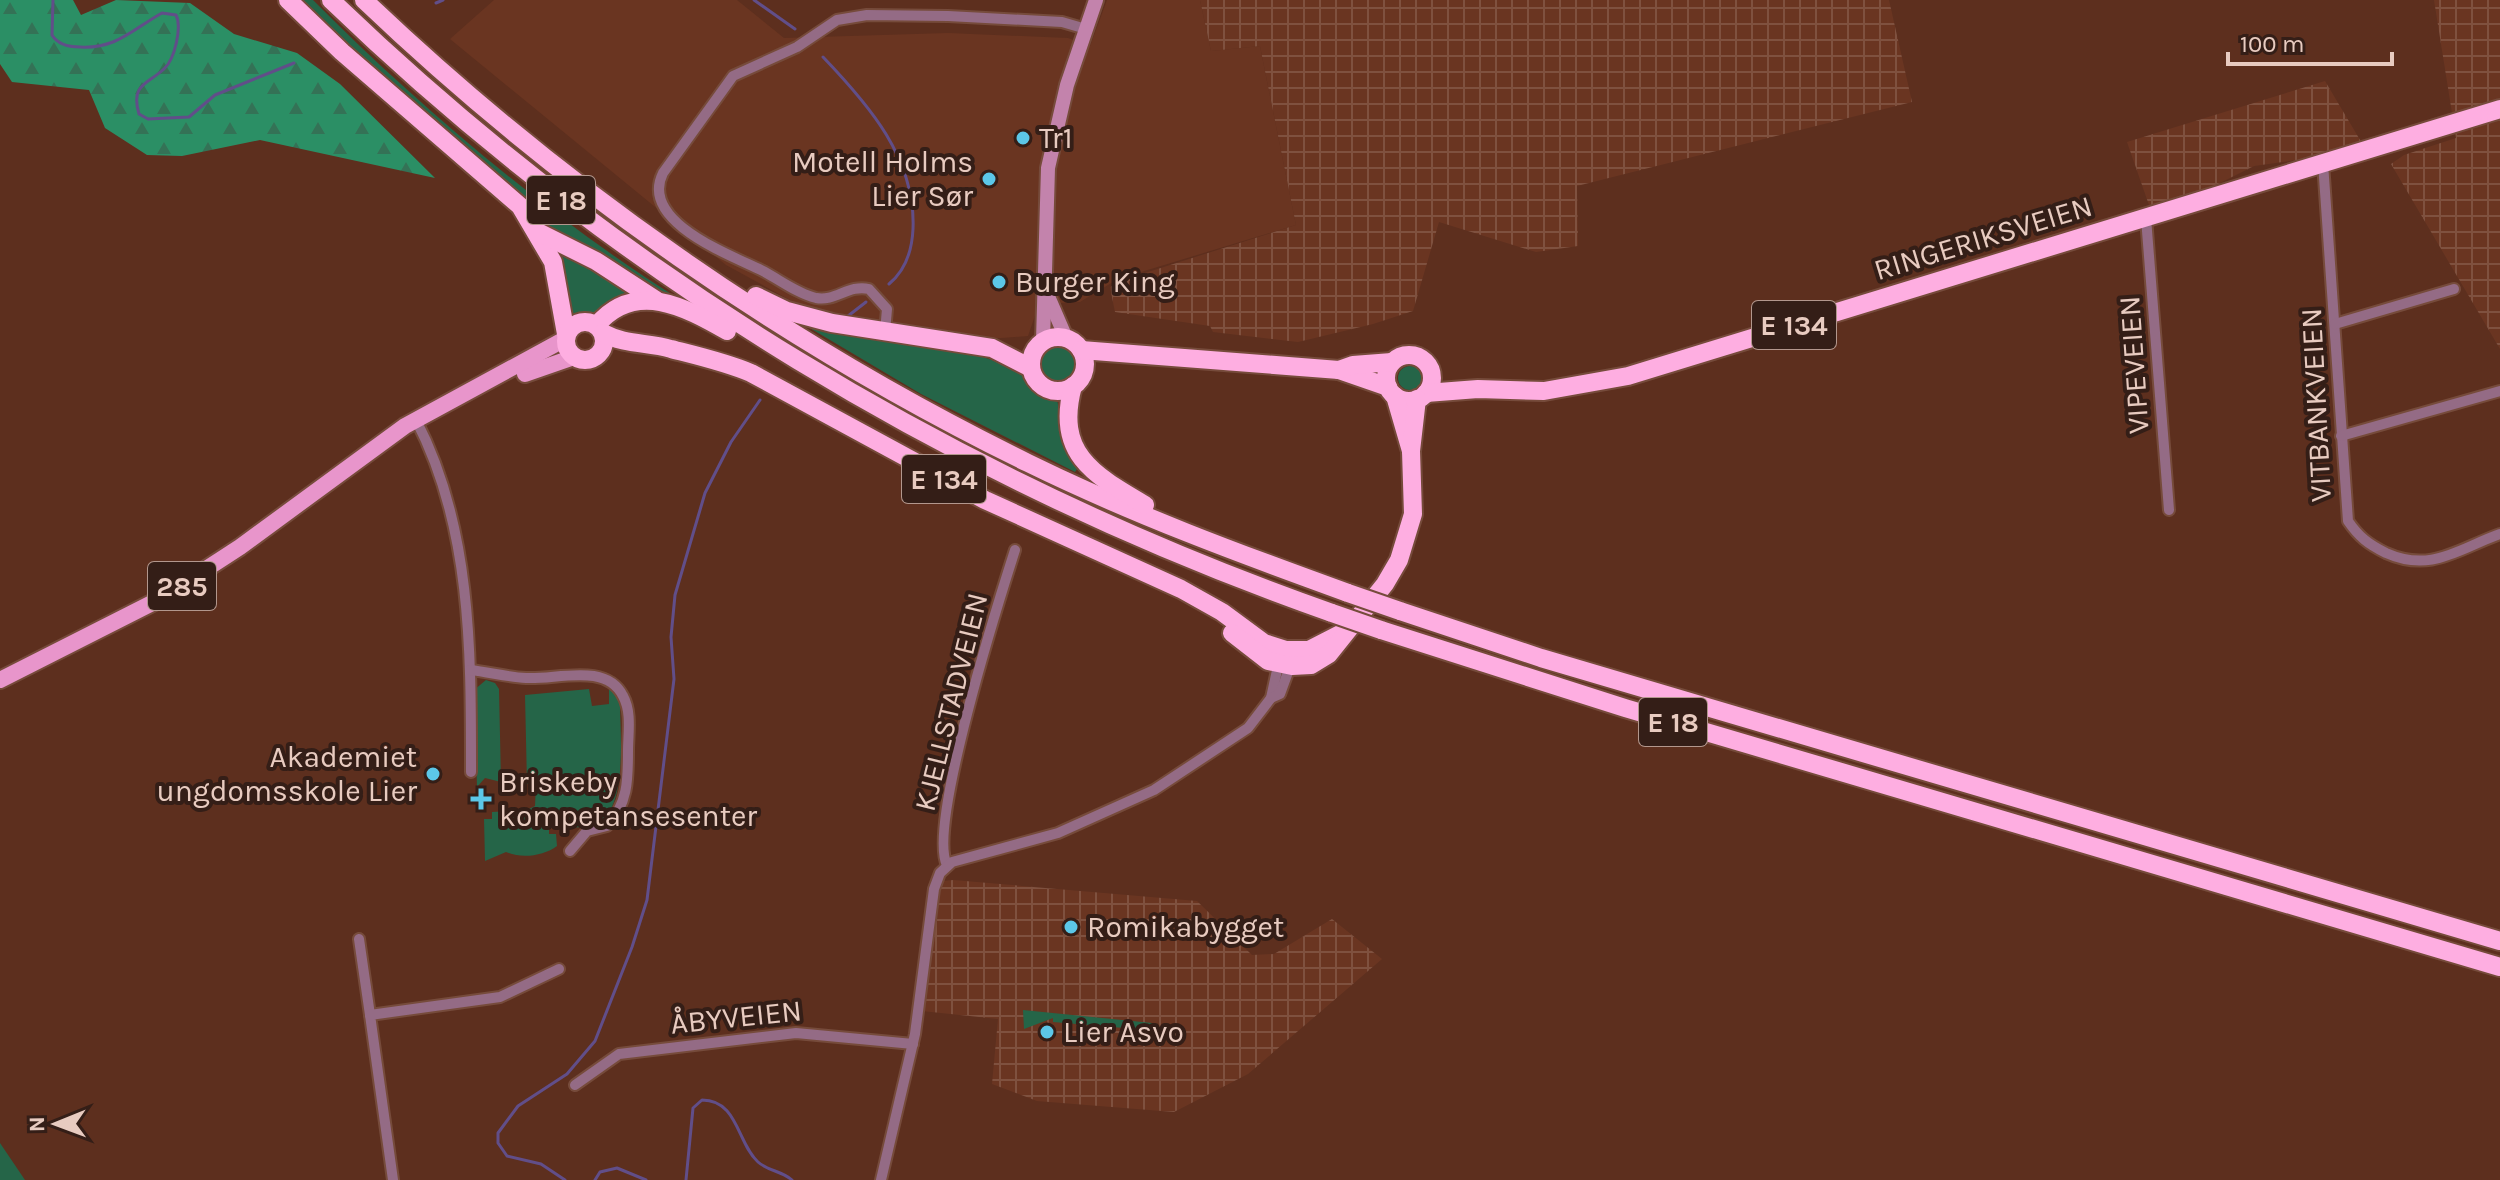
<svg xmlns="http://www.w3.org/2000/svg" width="2500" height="1180" font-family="Karla,sans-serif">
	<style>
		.built { fill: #6a3521 }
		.industrial { fill: url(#industrial-grid) }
		.grass { fill: #256548 }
		.forest { fill: url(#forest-firs) }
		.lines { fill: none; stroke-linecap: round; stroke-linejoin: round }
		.stream { stroke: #614e89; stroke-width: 3 }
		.street-casing { stroke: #764b3b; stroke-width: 14 }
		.secondary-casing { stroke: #764b3b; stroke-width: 18 }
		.primary-casing { stroke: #764b3b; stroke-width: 20 }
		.highway-casing { stroke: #764b3b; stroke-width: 22 }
		.street { stroke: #946b85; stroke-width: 10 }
		.secondary { stroke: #c383ac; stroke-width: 14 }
		.primary { stroke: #e895cb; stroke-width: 16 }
		.highway { stroke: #feaee1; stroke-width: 18 }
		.highway-bridge-casing { stroke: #764b3b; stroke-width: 22; stroke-linecap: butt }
		.highway-bridge { stroke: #feaee1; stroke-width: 18 }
		.poi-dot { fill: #5cc7e8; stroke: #341e17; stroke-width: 3 }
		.labels { text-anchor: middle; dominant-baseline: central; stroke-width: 8; stroke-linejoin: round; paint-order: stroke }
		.shield { fill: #341e17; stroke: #b2978d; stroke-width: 2 }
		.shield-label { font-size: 28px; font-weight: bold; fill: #e8cbc0 }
		.poi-label { font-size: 30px; fill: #e8cbc0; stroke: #341e17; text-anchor: start }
		.street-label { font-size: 30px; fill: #e8cbc0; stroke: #341e17 }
	</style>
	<defs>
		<pattern id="industrial-grid" width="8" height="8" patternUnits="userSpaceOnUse" patternTransform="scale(2)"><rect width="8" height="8" fill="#6a3521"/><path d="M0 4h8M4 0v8" fill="none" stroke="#7f513f"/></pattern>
		<pattern id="forest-firs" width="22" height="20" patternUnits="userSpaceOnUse" patternTransform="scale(2)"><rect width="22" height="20" fill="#2b8f65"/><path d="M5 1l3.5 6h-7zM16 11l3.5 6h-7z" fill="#347256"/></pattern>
	</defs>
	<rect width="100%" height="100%" fill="#5d2f1e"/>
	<path class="built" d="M494,0H737L784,38L948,33L1068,38L1090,46L1107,0H1200L1211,51L1260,46L1296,225L1118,279L1080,302L1039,304L1028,336L988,339L808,310L726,265L450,39Z"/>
	<g class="industrial">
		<path d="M1200,0H1889L1912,102L1577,186L1578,246L1536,252L1439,222L1413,311L1373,324L1298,342L1213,332L1210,326L1115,312L1110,287L1123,280L1296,225L1260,46L1211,51Z"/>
		<path d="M2434,0H2500V349L2391,164L2404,155L2456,138Z"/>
		<path d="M2325,81L2366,150L2254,166L2202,192L2150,208L2127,142Z"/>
		<path d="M953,880L1197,901L1252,955L1274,954L1332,919L1382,959L1248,1074L1174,1112L1037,1101L992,1084L998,1019L922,1011L930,896L944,881Z"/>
	</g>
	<g class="grass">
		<path d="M296,0H313C417,105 554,221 679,299L676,301L548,232Z"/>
		<path d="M553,246L636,294L621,296L594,313L570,320Z"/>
		<path d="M803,324L977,355L1019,369L1036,391L1057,399L1066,448L1080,465L1075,472L921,394Z"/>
		<circle cx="1058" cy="364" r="17"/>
		<circle cx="1410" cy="378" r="12"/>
		<path d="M486,680L495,683L499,689L501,782L485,778L477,787L474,690Z"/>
		<path d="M589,689L592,706L609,704V689L616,693L620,703C620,733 629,815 593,825C580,829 563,827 549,828V834H556L557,846C544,856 521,859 506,852L485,861L484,819H492V812L527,810L535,806L536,784H527L525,695Z"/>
		<path d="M1023,1010L1152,1023L1157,1025L1158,1034L1141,1036L1136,1029L1053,1022V1018L1024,1029Z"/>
		<path d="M0,1143L25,1180H0Z"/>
	</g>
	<path class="forest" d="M0,0H73L81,15L116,0L190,3L234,34L297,53L340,84L435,178L260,140L182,156L147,155L105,128L89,90L12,82L0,64Z"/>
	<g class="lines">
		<g class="stream">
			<path d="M53,0L52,35C58,45 69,47 80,47C117,49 133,29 162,13L176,15C182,27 175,59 164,69C148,84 130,84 139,114L148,119L189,117L215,95L294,63"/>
			<path d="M754,0L795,29"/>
			<path d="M436,3L443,0"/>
			<path d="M823,57C869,105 916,159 913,229C912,251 906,270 889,284"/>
			<path d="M848,316L866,302"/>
			<path d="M565,1180L541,1164L507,1156L498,1143V1133L518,1106L567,1074L595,1041L632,947L647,900L674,679L671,637L675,595L705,493L731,442L760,400"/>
			<path d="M595,1180L600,1172L617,1168L646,1180"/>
			<path d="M686,1180L693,1108L702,1100C738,1100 737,1143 758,1162C768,1171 782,1171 792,1180"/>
		</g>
		<defs>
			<g id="street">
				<path d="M2323,163L2348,521C2359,537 2368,544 2386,553C2431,573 2458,549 2500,534"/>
				<path d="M2146,218L2169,510"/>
				<path d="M2335,324L2454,289"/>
				<path d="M885,332L887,309L869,289C849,284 835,302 816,298C796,293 779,279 761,270C728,254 639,221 663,173L733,76L797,47L837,20L867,15L948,16L1062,22L1086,29"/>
				<path d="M416,420C472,527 471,654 471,772"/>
				<path d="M2341,436L2500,391"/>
				<path d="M470,670C489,672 507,677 526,678C556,680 606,662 623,696C632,712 628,734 628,751C628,780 628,804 607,826L587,831L570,851"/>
				<path d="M1271,698L1279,661"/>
				<path d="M947,865C927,827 999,600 1015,550"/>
				<path d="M359,939L370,1015"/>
				<path d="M575,1085L619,1054L796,1033L913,1044"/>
				<path d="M393,1180L370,1015L500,997L559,969"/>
				<path d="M881,1180L915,1034L934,889L940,873L952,862L1058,833L1154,790L1248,728L1271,698L1280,694L1291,664"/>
			</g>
			<g id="secondary">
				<path d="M1047,294L1066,338"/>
				<path d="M1043,341L1048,168L1067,85L1096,0"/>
			</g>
			<g id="primary">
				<path d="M525,374L574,357"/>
				<path d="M0,680L160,599L240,547L405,426L565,339"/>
			</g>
			<g id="highway">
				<path d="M288,0L342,52L520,206L553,262L566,334"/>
				<path d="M331,0C617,276 957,481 1332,613"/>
				<path d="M364,0C560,187 785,344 1028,463C1132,514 1240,554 1348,593"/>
				<path d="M538,232L596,261L656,300"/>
				<path d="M756,296L787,311L832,323L992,348L1031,368"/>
				<circle cx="585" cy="341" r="19"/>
				<path d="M597,325C635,280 685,307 727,331"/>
				<path d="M603,333C625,345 648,342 671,349C698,356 725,362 751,373L985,500L1181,589L1222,612L1264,643L1286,650H1309L1346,631"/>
				<circle cx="1058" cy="364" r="27"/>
				<path d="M1081,350L1339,370L1388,387"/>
				<circle cx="1409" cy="378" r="23"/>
				<path d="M1339,370L1353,365L1392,362"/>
				<path d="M1073,386C1055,453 1092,474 1145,505"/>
				<path d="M1426,393L1478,389L1544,391L1628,376L2500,109"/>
				<path d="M1395,396L1411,451"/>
				<path d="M1400,611L1541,658L2500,941"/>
				<path d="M1381,630L1625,708L2500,967"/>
				<path d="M1232,633L1268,661L1292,666L1311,665L1329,654L1385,584L1399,560L1413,514L1411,451L1417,399"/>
			</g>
		</defs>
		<use href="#street" class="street-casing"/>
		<use href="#secondary" class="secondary-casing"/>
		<use href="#primary" class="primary-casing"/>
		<use href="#highway" class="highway-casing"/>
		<use href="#street" class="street"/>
		<use href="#secondary" class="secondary"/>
		<use href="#primary" class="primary"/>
		<use href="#highway" class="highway"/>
		<defs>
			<g id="highway-bridge">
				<path d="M1348,593L1400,611"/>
				<path d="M1332,613L1381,630"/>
			</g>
		</defs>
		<use href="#highway-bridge" class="highway-bridge-casing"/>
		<use href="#highway-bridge" class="highway-bridge"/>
	</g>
	<g class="poi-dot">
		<circle cx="1023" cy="138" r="8"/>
		<circle cx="989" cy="179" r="8"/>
		<circle cx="999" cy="282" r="8"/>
		<circle cx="433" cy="774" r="8"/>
		<path d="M477 787h8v8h8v8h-8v8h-8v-8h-8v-8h8z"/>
		<circle cx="1071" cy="927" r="8"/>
		<circle cx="1047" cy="1032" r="8"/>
	</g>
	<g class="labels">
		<g class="shield">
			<rect x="527" y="176" width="68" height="48" rx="6"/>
			<rect x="1752" y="301" width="84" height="48" rx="6"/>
			<rect x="902" y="455" width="84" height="48" rx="6"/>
			<rect x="148" y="562" width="68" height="48" rx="6"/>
			<rect x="1639" y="698" width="68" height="48" rx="6"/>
		</g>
		<g class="shield-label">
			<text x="561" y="200">E 18</text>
			<text x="1794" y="325">E 134</text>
			<text x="944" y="479">E 134</text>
			<text x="182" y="586">285</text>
			<text x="1673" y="722">E 18</text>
		</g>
		<g class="poi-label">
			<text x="1039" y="138">Tr1</text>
			<text x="973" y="162" text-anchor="end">Motell Holms<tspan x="973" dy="34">Lier Sør</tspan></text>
			<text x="1015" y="282">Burger King</text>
			<text x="417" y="757" text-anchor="end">Akademiet<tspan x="417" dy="34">ungdomsskole Lier</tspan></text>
			<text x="499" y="782">Briskeby<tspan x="499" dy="34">kompetansesenter</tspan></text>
			<text x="1087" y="927">Romikabygget</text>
			<text x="1063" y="1032">Lier Asvo</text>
		</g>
		<g class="street-label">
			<text transform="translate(1983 238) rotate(-17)">RINGERIKSVEIEN</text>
			<text transform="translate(2134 365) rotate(-94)">VIPEVEIEN</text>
			<text transform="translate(2316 405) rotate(-93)">VITBANKVEIEN</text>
			<text transform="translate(951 702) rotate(-76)">KJELLSTADVEIEN</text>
			<text transform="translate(736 1017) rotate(-6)">ÅBYVEIEN</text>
		</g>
	</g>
	<g transform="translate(56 1124) rotate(269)" stroke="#341e17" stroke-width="6" paint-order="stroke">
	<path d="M0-6L14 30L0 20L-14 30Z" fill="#e8cbc0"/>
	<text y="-12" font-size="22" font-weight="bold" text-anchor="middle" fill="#e8cbc0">N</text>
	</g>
	<path d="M2228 52v12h164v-12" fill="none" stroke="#e8cbc0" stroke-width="4"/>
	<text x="2240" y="52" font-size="24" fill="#e8cbc0" stroke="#341e17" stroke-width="6" paint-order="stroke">100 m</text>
</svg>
